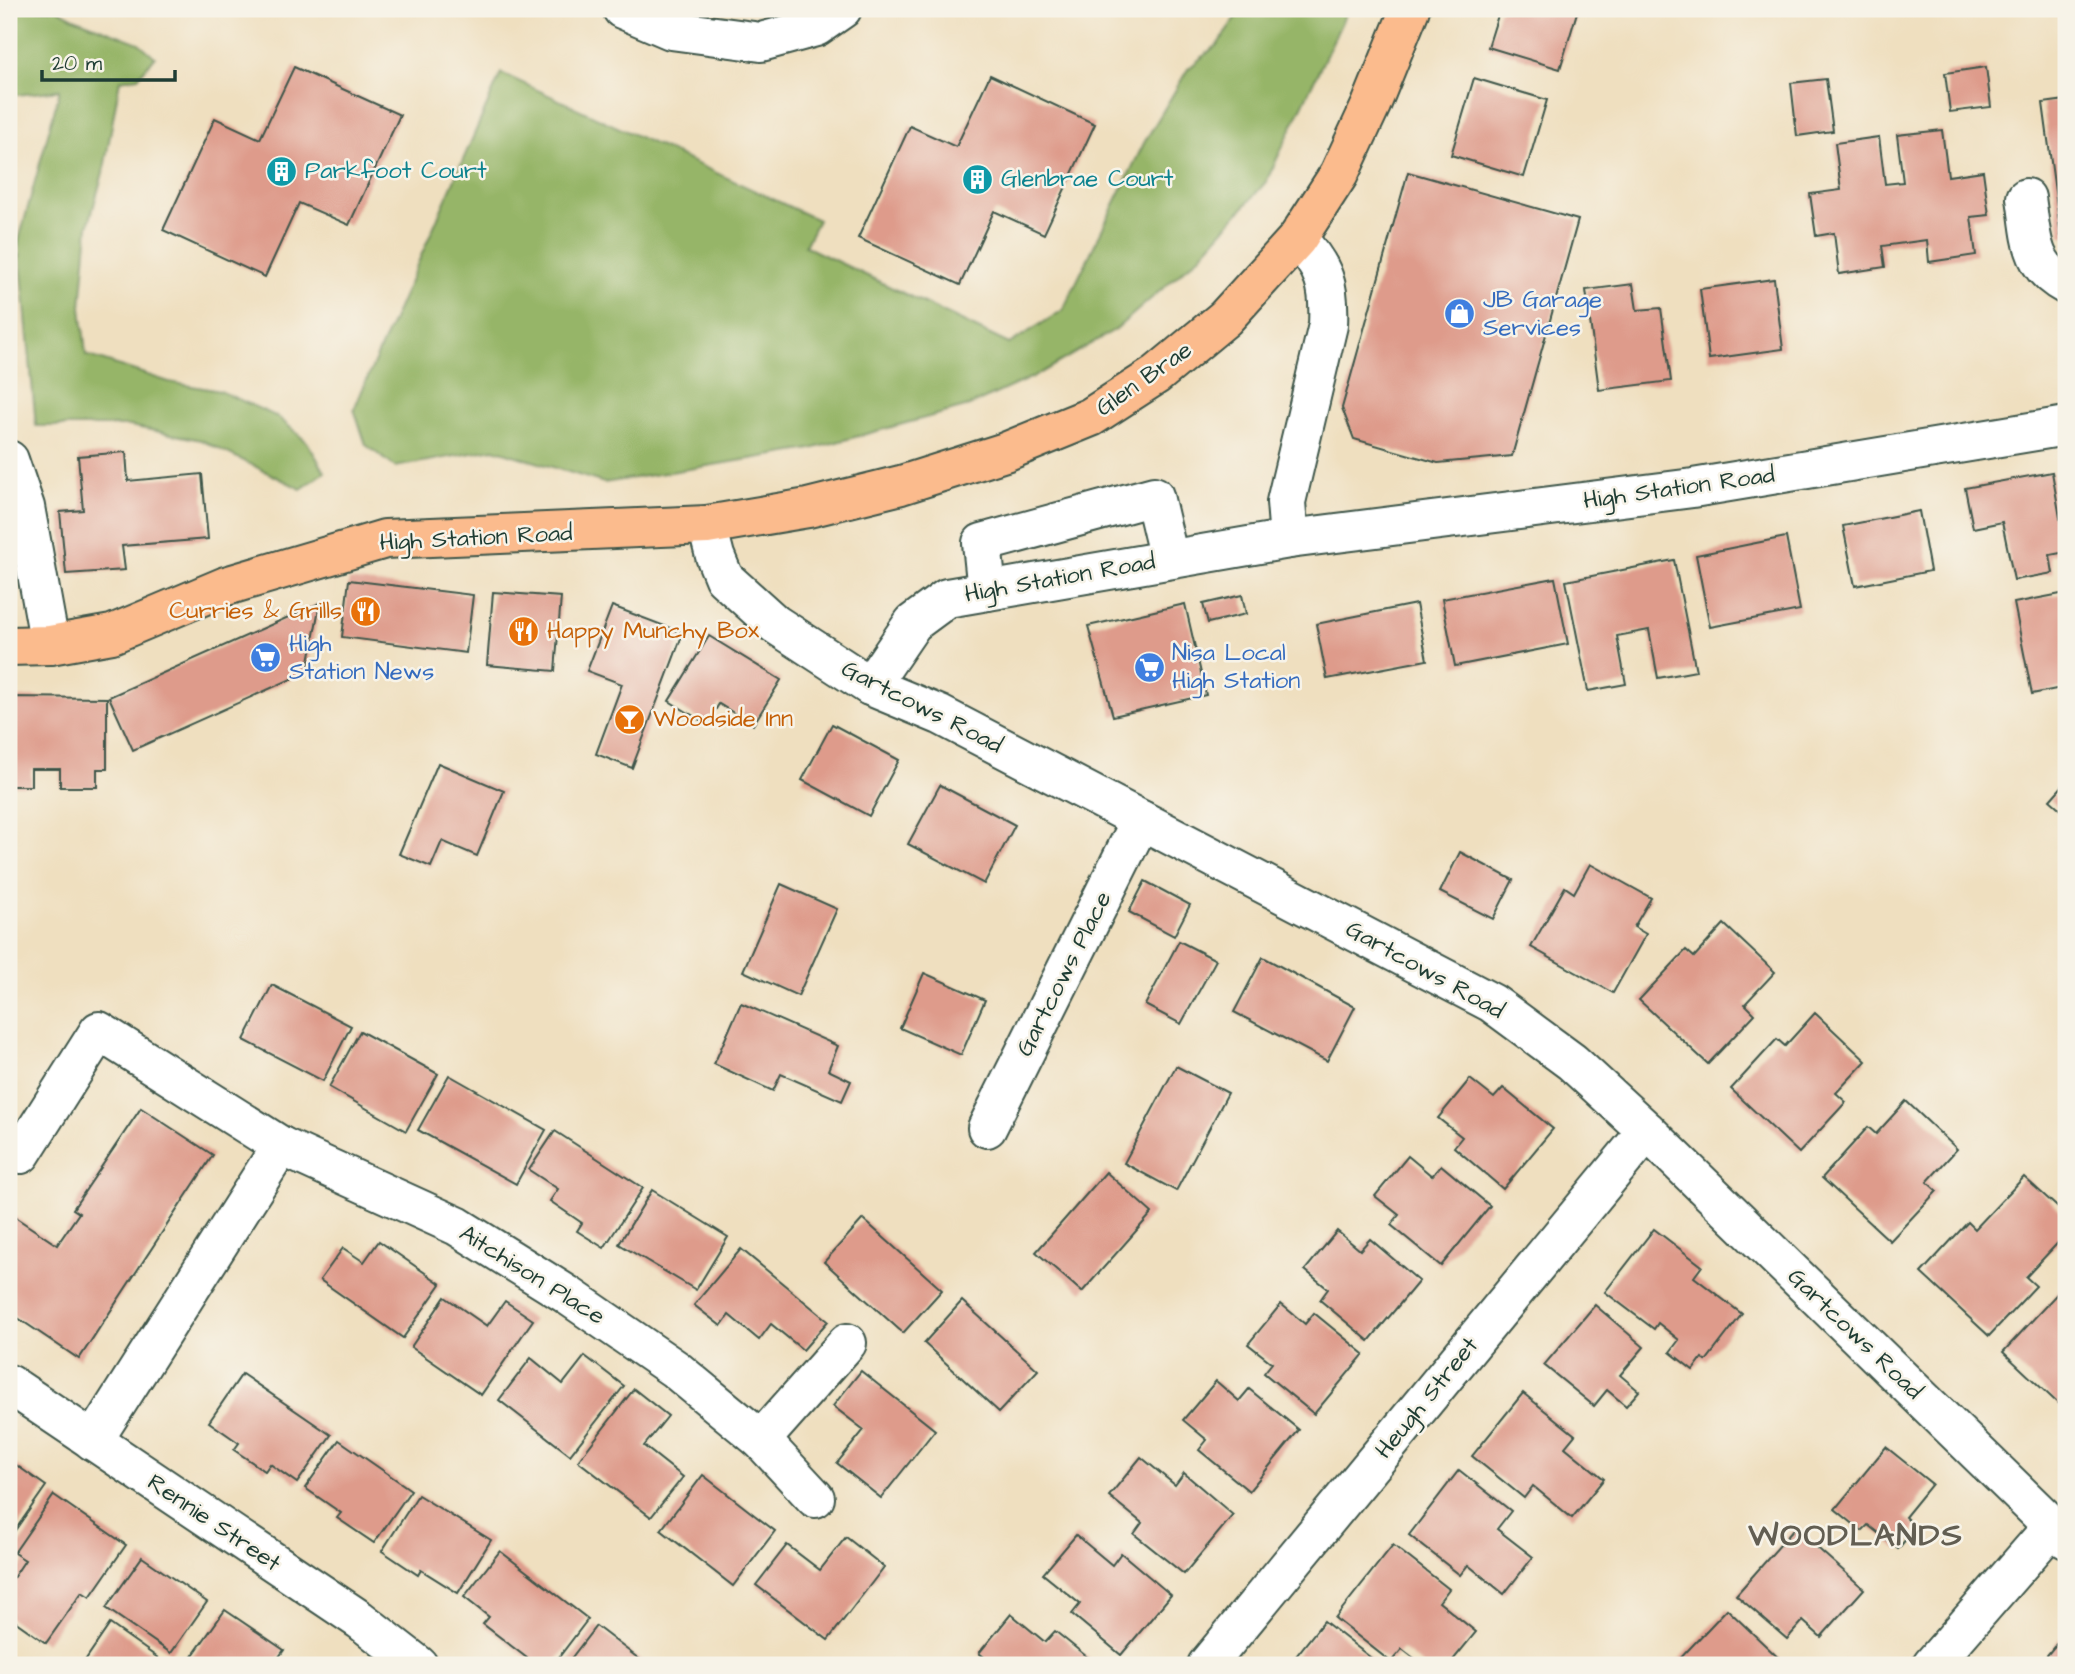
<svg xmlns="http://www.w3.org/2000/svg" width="2075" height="1674" font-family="'Architects Daughter',sans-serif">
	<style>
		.forest { fill: #96b568; stroke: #5a794e; stroke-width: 2 }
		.building { fill: #de9b8b }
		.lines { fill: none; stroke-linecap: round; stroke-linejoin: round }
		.minor-casing { stroke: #3e5549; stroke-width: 42 }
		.major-casing { stroke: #3e5549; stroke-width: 42 }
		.minor { stroke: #fff; stroke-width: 38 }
		.major { stroke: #fbbb8d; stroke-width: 38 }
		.labels { text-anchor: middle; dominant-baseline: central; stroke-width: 5; stroke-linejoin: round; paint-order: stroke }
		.culture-label { font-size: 24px; fill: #0d838f; stroke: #f7f3e8; text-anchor: start }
		.shop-label { font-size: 24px; fill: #366cbe; stroke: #f7f3e8; text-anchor: start }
		.street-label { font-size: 24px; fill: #1f3d34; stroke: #f7f3e8 }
		.food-label { font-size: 24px; fill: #c56008; stroke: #f7f3e8; text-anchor: start }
		.district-label { font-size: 32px; font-weight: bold; letter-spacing: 2px; fill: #625e52; stroke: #f7f3e8 }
	</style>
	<rect width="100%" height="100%" fill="#f7f3e8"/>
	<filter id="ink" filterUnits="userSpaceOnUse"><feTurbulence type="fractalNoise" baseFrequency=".0143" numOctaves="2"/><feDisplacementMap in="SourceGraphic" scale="14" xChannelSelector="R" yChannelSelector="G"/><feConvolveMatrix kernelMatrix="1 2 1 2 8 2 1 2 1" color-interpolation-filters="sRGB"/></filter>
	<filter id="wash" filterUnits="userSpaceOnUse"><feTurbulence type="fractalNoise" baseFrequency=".00686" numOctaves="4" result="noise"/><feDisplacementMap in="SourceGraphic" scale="28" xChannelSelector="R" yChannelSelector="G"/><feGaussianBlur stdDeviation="1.57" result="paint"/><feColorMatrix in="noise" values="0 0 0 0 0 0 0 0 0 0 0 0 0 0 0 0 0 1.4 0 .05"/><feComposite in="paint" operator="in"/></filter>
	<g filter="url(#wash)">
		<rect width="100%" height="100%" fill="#efdfbf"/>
		<g class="forest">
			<path d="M9,9H57L74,18L139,43L155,57L138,77L120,80L104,169L88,227L81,307L86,355L169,382L220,391L278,417L307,442L325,472L301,489L201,440L130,426H36L19,240L60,90L9,96Z"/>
			<path d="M1242,9H1348L1266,182L1200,256L1116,329L1039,374L969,406L811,449L604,483L494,449L395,467L366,445L354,409L501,73L818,220L805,246L1009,344L1063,310L1144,143L1188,69L1218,44Z"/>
		</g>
		<g id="blocks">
			<g class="building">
				<path d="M1500,9H1578L1560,69L1488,47Z"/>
				<path d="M294,67L400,115L349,225L299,203L265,277L163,230L215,118L260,139Z"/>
				<path d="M1986,67L1991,107L1950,112L1945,73Z"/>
				<path d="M990,75L1095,124L1044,234L994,211L960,285L858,238L910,126L956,147Z"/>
				<path d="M1474,78L1547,100L1524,177L1451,155Z"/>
				<path d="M1826,79L1833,131L1797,136L1791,83Z"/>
				<path d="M2066,100V236H2061L2043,103Z"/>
				<path d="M1942,130L1948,176L1983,171L1989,215L1971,217L1976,255L1929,262L1927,240L1882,246L1885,267L1839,274L1834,233L1816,236L1810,194L1841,190L1835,143L1879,137L1885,184L1903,182L1897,135Z"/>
				<path d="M1408,172L1578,220L1512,456L1438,463L1354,439L1342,408Z"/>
				<path d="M9,176L15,198L9,200Z"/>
				<path d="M1774,279L1783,349L1709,359L1700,289Z"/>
				<path d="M1633,284L1637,310L1661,308L1671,381L1599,390L1586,290Z"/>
				<path d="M126,452L128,481L202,474L208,539L122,546L125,570L66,574L60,512L83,510L78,456Z"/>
				<path d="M2052,472L2066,552L2050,555L2053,573L2014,580L2002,522L1973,528L1965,488Z"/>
				<path d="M1919,511L1930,571L1855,586L1843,526Z"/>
				<path d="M1786,537L1800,610L1710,627L1696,555Z"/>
				<path d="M1674,560L1696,671L1658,678L1649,630L1617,636L1626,684L1588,691L1566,581Z"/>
				<path d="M1555,578L1568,644L1455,666L1442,599Z"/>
				<path d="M349,580L473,595L466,653L342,637Z"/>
				<path d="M493,592L561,597L555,671L487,665Z"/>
				<path d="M2066,593V687L2032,694L2014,603Z"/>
				<path d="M1242,595L1246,614L1208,623L1203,604Z"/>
				<path d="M320,603L307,672L133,750L109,697Z"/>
				<path d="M1185,604L1206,695L1113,716L1088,626Z"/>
				<path d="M1416,604L1427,660L1327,679L1316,624Z"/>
				<path d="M612,606L683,633L632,768L596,754L622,684L587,671Z"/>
				<path d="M709,636L781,680L753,725L719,704L707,724L669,701Z"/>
				<path d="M9,697L107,698V769H97V787H60V769H31V786H9Z"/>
				<path d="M832,724L899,760L869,816L802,780Z"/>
				<path d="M438,763L504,791L477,856L442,841L431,867L399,854Z"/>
				<path d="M2066,782V814L2050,800Z"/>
				<path d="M940,785L1015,825L984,884L908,844Z"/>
				<path d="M1460,852L1513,880L1493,919L1440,892Z"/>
				<path d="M1590,864L1651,898L1634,927L1646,934L1613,993L1531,947L1565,887L1574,893Z"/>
				<path d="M1145,881L1190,905L1174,936L1129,912Z"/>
				<path d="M781,884L837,909L798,996L743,971Z"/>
				<path d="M1724,924L1775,972L1745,1004L1755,1014L1708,1064L1639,1000L1686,950L1694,957Z"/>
				<path d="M1179,941L1216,960L1181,1024L1145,1005Z"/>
				<path d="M1263,957L1355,1007L1327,1061L1234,1012Z"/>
				<path d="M924,973L985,1000L961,1055L900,1028Z"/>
				<path d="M272,985L351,1026L323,1081L244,1040Z"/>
				<path d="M741,1003L838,1046L828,1070L851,1081L842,1101L781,1074L773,1091L714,1064Z"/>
				<path d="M1815,1013L1866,1061L1836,1093L1846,1102L1799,1153L1731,1089L1777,1039L1785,1046Z"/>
				<path d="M360,1031L438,1074L406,1131L329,1087Z"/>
				<path d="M1176,1066L1228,1093L1176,1191L1124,1163Z"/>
				<path d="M449,1075L546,1130L516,1184L418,1130Z"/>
				<path d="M1470,1079L1494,1098L1503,1088L1553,1129L1503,1189L1454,1147L1462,1137L1438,1118Z"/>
				<path d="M1906,1101L1957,1149L1927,1182L1937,1191L1890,1241L1822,1178L1868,1127L1876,1134Z"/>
				<path d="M141,1108L213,1155L79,1359L9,1312V1213L57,1245L79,1213L73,1209Z"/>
				<path d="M555,1131L643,1188L604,1248L577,1231L582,1223L550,1201L558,1189L529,1170Z"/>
				<path d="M1408,1156L1432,1176L1441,1165L1490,1206L1441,1266L1391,1225L1399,1215L1375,1196Z"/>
				<path d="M1106,1172L1152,1213L1082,1292L1036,1252Z"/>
				<path d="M2024,1177L2066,1215V1234L2026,1277L2036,1286L1989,1336L1921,1273L1968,1222L1975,1229Z"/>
				<path d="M652,1190L728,1237L696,1290L619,1244Z"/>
				<path d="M863,1219L942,1290L903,1333L824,1262Z"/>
				<path d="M1654,1229L1702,1266L1694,1277L1742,1314L1706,1361L1702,1358L1693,1370L1670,1352L1679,1340L1658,1323L1654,1329L1605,1292Z"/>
				<path d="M1337,1231L1360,1250L1370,1239L1419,1281L1369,1341L1320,1300L1328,1289L1305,1270Z"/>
				<path d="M379,1241L441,1284L403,1338L320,1280L343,1248L364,1262Z"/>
				<path d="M741,1249L828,1321L803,1350L771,1324L759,1340L729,1315L721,1326L694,1305Z"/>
				<path d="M2066,1284V1411L2003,1352Z"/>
				<path d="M445,1297L487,1326L505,1301L533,1320L481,1395L411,1347Z"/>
				<path d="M962,1301L1038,1370L999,1412L924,1343Z"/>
				<path d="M1281,1304L1305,1324L1314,1313L1364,1354L1314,1414L1264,1373L1272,1363L1248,1344Z"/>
				<path d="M1595,1305L1644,1347L1620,1375L1639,1391L1626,1406L1607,1390L1594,1406L1544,1365Z"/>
				<path d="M585,1356L624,1386L570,1455L499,1400L531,1358L563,1384Z"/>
				<path d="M861,1371L935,1430L881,1498L837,1463L864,1430L833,1406Z"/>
				<path d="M242,1374L331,1435L297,1483L270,1464L265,1471L234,1450L239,1443L209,1422Z"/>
				<path d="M1216,1381L1239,1401L1249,1389L1299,1430L1249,1491L1199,1450L1207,1440L1183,1420Z"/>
				<path d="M634,1389L668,1416L644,1446L683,1477L651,1517L578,1461Z"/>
				<path d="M1523,1393L1575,1435L1565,1447L1604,1479L1572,1518L1533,1486L1524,1498L1472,1456Z"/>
				<path d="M339,1440L411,1490L374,1543L337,1518L341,1513L305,1488Z"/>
				<path d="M1886,1447L1932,1484L1905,1517L1916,1527L1898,1549L1868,1525L1862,1531L1835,1509Z"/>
				<path d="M1141,1457L1175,1485L1184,1473L1233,1515L1184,1574L1134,1534L1142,1523L1109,1496Z"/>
				<path d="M9,1460L46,1486L9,1539Z"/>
				<path d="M1459,1470L1511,1511L1497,1529L1533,1557L1504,1594L1468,1565L1460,1575L1409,1535Z"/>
				<path d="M703,1475L775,1531L733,1586L661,1530Z"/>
				<path d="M54,1495L126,1545L90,1597L82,1592L46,1643L9,1617V1584L25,1560L14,1553Z"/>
				<path d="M418,1495L491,1540L458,1593L421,1570L418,1575L382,1551Z"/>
				<path d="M1795,1528L1864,1589L1821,1637L1803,1621L1787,1639L1736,1595Z"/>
				<path d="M1076,1535L1112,1565L1121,1553L1171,1595L1121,1655L1072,1614L1080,1604L1043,1574Z"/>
				<path d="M846,1537L884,1567L828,1640L756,1585L787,1545L820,1570Z"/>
				<path d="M1393,1545L1449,1589L1439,1602L1476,1632L1449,1665H1423L1402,1649L1391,1662L1335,1618Z"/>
				<path d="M500,1551L588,1619L553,1665H536L483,1624L489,1617L464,1597Z"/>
				<path d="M142,1557L207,1602L171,1653L106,1608Z"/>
				<path d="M1727,1609L1786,1665H1674Z"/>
				<path d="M225,1610L284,1650L273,1665H186Z"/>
				<path d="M1011,1614L1045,1642L1055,1631L1097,1665H994L979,1653Z"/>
				<path d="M1324,1621L1380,1665H1289Z"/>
				<path d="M110,1624L158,1658L153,1665H82Z"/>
				<path d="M596,1626L647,1665H566Z"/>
				<path d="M2062,1637H2066V1665H2039Z"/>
			</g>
		</g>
	</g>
	<g filter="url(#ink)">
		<use href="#blocks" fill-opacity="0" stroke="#3e5549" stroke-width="2"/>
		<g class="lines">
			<defs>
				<g id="minor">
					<path d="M622,9L671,30L761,42L816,27L842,9"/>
					<path d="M2026,198C2032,235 2029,266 2066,285"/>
					<path d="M9,460L25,507L50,645"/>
					<path d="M707,525L715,556L724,578L775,624L870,686L940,715L1492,1003L1572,1062L1647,1131L2066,1539"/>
					<path d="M1289,539L1286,502L1328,325C1330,287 1325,267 1297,239"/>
					<path d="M987,591L982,543L1154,496L1169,559"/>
					<path d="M870,686L913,623L947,598L1289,539L1693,488L2066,426"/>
					<path d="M987,1128L1141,820"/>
					<path d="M9,1147L21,1154L99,1031L281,1146L457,1226L566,1294L675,1369L761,1440L815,1498"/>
					<path d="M9,1384L360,1620L418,1665"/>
					<path d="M761,1440L847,1343"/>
					<path d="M93,1441L281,1146"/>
					<path d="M1207,1665L1647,1131"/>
					<path d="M1932,1665L2053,1526"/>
				</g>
				<path id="major" d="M9,646L50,645L112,634L226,586L385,539L707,525L808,508L901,485L1005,452L1091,417L1156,375L1225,318L1297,239L1339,174L1371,105L1410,9"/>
			</defs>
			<use href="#minor" class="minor-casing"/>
			<use href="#major" class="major-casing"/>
			<use href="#minor" class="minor"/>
			<use href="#major" class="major"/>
		</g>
	</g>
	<defs>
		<symbol id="building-disc" viewBox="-11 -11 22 22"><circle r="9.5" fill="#0f9aa8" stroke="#f7f3e8"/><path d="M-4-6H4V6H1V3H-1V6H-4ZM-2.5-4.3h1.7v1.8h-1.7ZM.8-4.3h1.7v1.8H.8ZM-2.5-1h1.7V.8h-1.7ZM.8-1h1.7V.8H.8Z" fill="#fff"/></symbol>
		<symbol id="shop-disc" viewBox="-11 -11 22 22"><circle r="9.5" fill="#3f7fe0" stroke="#f7f3e8"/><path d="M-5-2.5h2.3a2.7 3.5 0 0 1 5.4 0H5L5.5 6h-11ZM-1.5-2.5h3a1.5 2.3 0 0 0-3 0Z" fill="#fff"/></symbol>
		<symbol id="restaurant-disc" viewBox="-11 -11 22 22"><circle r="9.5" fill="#e8710a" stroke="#f7f3e8"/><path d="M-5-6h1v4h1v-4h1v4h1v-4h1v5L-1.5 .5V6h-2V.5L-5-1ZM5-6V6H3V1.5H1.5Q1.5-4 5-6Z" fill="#fff"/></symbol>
		<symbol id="supermarket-disc" viewBox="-11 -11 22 22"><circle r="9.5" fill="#3f7fe0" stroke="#f7f3e8"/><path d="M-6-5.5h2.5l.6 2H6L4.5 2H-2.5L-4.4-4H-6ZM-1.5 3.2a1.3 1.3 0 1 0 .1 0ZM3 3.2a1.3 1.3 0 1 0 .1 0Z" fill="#fff"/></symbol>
		<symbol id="bar-disc" viewBox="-11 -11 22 22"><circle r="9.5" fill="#e8710a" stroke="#f7f3e8"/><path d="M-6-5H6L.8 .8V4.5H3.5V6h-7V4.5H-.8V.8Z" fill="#fff"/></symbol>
	</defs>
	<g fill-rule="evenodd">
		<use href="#building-disc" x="264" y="154" width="35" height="35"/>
		<use href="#building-disc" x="960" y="162" width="35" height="35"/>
		<use href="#shop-disc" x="1442" y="296" width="35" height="35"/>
		<use href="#restaurant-disc" x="348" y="594" width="35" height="35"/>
		<use href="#restaurant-disc" x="506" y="614" width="35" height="35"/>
		<use href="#supermarket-disc" x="248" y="640" width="35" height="35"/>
		<use href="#supermarket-disc" x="1132" y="650" width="35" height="35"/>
		<use href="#bar-disc" x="612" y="702" width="35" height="35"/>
	</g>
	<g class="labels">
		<g class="culture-label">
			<text x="305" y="171">Parkfoot Court</text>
			<text x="1001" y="179">Glenbrae Court</text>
		</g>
		<g class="shop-label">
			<text x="1483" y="300">JB Garage<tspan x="1483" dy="28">Services</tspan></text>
			<text x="289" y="644">High<tspan x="289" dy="28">Station News</tspan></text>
			<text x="1172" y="653">Nisa Local<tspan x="1172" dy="28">High Station</tspan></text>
		</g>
		<g class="street-label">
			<text transform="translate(1144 379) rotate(-35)">Glen Brae</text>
			<text transform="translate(1679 488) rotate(-8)">High Station Road</text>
			<text transform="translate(476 538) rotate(-3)">High Station Road</text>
			<text transform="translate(1060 578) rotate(-10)">High Station Road</text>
			<text transform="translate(922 707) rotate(27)">Gartcows Road</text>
			<text transform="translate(1425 970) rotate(29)">Gartcows Road</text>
			<text transform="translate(1064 974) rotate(-63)">Gartcows Place</text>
			<text transform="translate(532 1275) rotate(32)">Aitchison Place</text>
			<text transform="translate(1855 1334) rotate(44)">Gartcows Road</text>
			<text transform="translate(1427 1398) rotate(-51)">Heugh Street</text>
			<text transform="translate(214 1523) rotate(34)">Rennie Street</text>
		</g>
		<g class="food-label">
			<text x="342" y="611" text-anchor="end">Curries &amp; Grills</text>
			<text x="547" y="631">Happy Munchy Box</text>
			<text x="653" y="719">Woodside Inn</text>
		</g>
		<g class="district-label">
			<text x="1856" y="1535">WOODLANDS</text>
		</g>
	</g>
	<rect width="2075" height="1674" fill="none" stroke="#f7f3e8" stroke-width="35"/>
	<path d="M42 70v10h133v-10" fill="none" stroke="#1f3d34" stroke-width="3.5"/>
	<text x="52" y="70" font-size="21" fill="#1f3d34" stroke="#f7f3e8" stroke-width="5" paint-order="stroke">20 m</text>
</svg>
